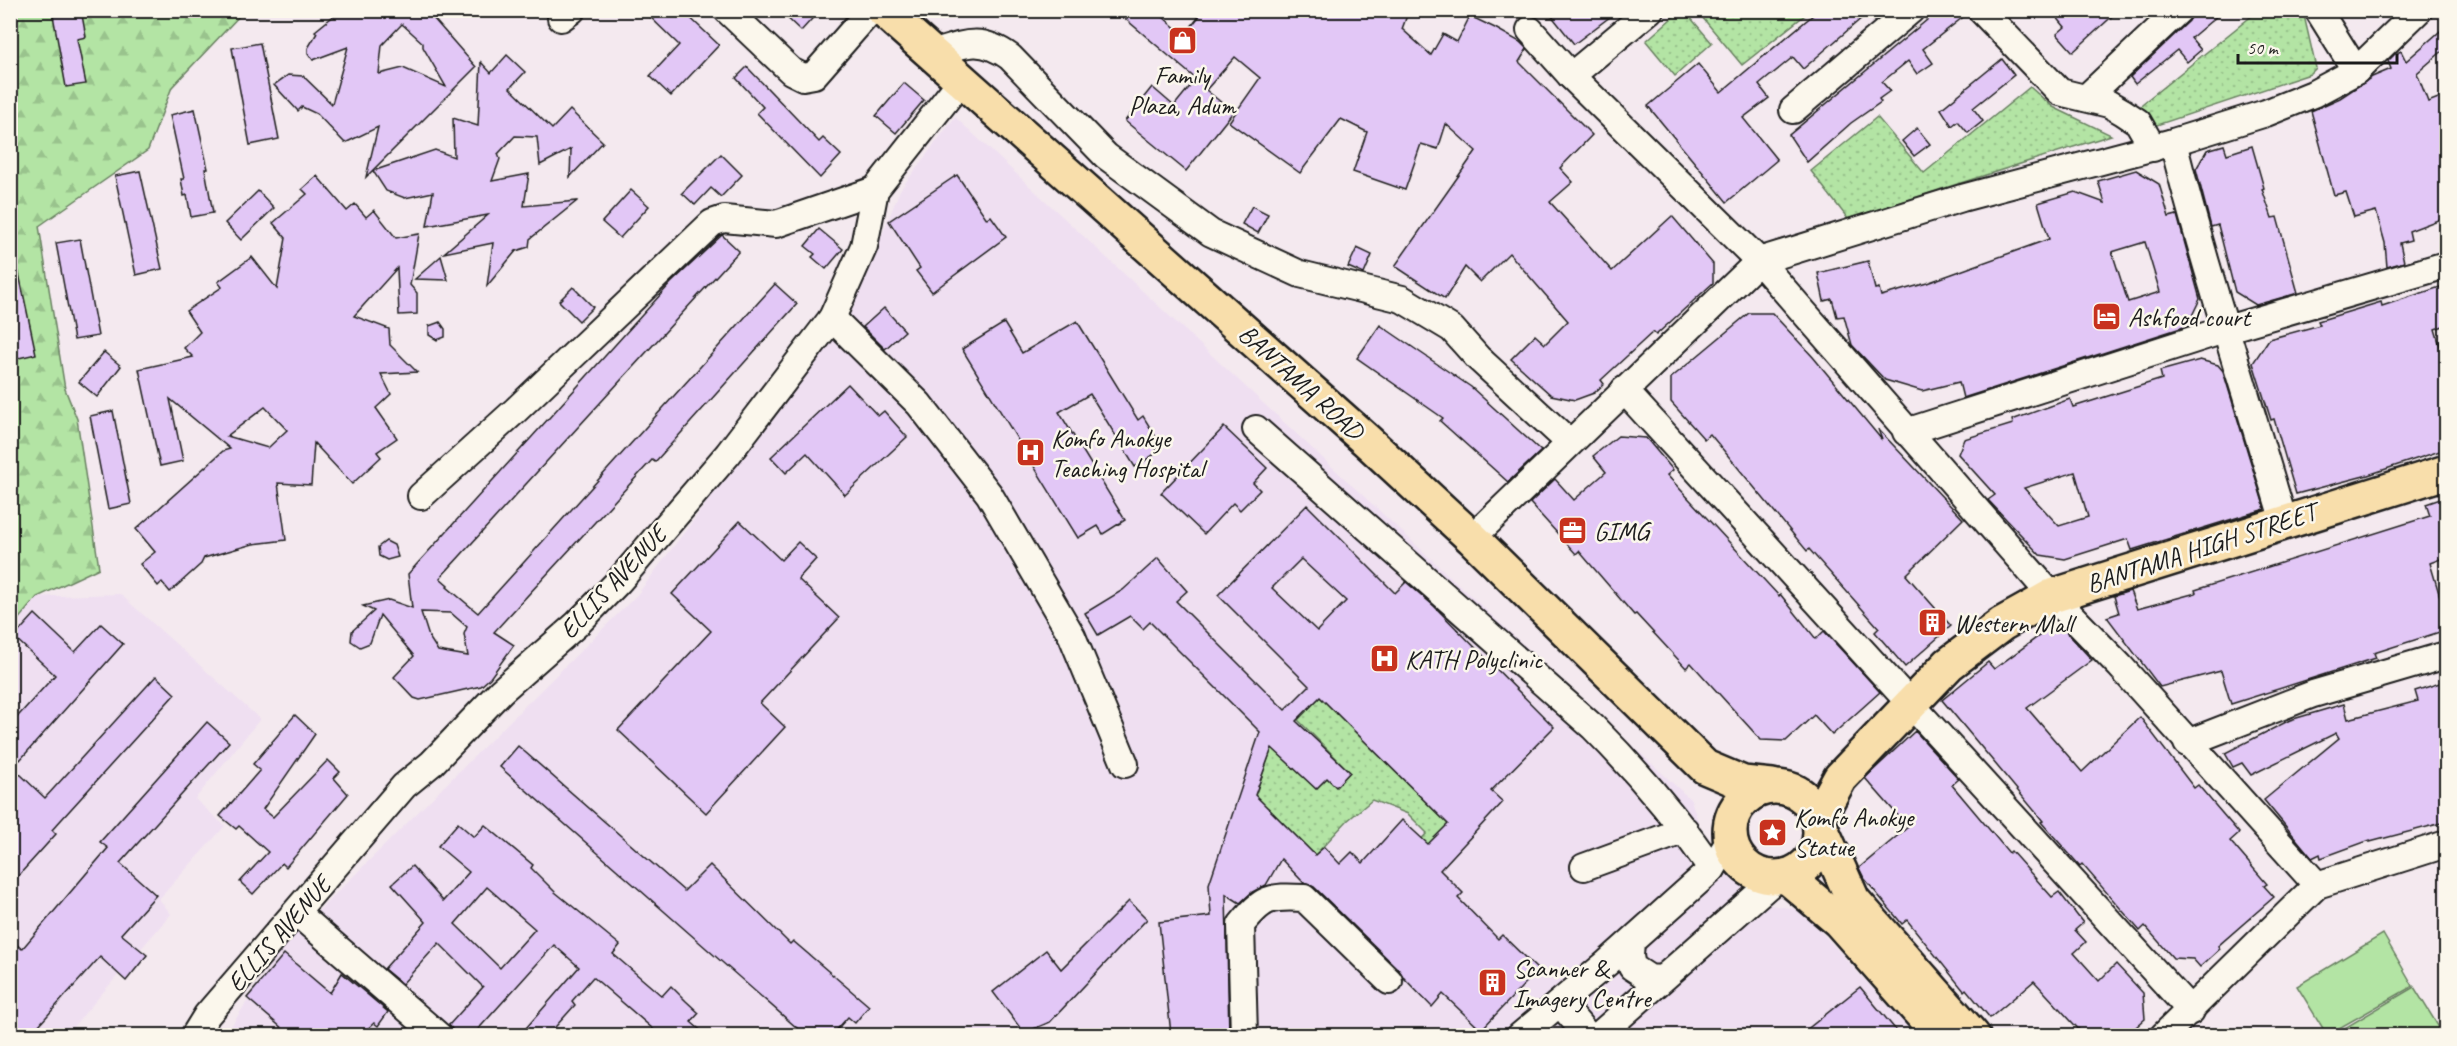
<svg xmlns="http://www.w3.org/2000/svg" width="2457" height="1046" font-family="Caveat,sans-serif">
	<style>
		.built { fill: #efdff1 }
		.grass { fill: url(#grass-dots); stroke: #688060; stroke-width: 1.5 }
		.forest { fill: url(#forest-firs); stroke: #688060; stroke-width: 1.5 }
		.pitch { fill: #b3e4a4; stroke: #688060; stroke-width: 1.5 }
		.building { fill: #e2c7f6; stroke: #1c1c1c; stroke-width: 1.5; fill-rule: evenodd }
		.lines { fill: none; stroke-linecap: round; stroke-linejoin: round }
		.minor-casing { stroke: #1c1c1c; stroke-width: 30 }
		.major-casing { stroke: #1c1c1c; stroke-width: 38 }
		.minor { stroke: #fbf7ec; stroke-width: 26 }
		.major { stroke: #f8deab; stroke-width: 33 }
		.labels { text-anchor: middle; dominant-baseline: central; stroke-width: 5; stroke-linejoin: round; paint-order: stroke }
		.poi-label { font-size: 26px; fill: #1c1c1c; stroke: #fbf7ec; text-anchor: start }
		.street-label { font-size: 26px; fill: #1c1c1c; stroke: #fbf7ec }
	</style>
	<defs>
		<pattern id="grass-dots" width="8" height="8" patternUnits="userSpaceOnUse" patternTransform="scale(1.5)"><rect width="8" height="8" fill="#b3e4a4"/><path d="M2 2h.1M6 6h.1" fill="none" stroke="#99c38d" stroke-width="1.8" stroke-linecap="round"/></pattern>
		<pattern id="forest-firs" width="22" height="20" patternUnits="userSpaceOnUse" patternTransform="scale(1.5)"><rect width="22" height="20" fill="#b3e4a4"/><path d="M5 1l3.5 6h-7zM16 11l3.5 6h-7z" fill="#99c38d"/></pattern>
	</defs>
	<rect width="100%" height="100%" fill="#f4e9ef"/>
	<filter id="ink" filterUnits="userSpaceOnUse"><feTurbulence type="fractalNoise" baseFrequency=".0167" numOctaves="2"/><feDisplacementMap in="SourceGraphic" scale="12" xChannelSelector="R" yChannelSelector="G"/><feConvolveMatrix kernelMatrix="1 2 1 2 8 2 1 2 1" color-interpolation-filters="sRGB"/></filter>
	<g filter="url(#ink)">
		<g class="built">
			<path d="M955,117L1691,800L1710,857L1759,903L1801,910L1915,1035L225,1036L281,948L637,595L852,310L900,190Z"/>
			<path d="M120,594L260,719L195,799L225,826L159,899L171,914L66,1035L11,1036V615L27,597Z"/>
		</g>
		<g class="grass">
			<path d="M1684,10L1712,43L1675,76L1646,41L1680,11Z"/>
			<path d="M1697,11H1810L1742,65Z"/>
			<path d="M2258,11H2303L2316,68L2310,74L2154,126L2139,111L2142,104Z"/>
			<path d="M2030,87L2053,107L2111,135L1848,219L1811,171L1877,117L1924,173Z"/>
			<path d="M1320,697L1465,841L1450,859L1434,843L1422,855L1414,847L1427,833L1408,814L1372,800L1347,821L1315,855L1268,808L1230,867L1274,742L1316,789L1327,778L1336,787L1350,772L1298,720Z"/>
		</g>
		<path class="forest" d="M11,11H244L172,87L148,150L39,226L65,389L77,419L99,568L37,597L11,628Z"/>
		<g class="pitch">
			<path d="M2383,934L2413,986L2327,1035L2297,986Z"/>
			<path d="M2414,987L2443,1034L2333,1035Z"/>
		</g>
		<g class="building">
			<path d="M52,10H73L74,16L82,15L86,37L77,39L86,84L66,87Z"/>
			<path d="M341,10H426L476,67L366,177L378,127L345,143L317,114L302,107L298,111L274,85L288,75L303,76L332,104L348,47L313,60L308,53V48L317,33L315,31ZM402,24L423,43V47L446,87L403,68L379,74L382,45Z"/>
			<path d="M643,10H682L719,45L671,96L650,76L679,45Z"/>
			<path d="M779,10H820L801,31Z"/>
			<path d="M1115,10H1155L1180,32L1183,28L1187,32L1204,10H1409L1402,29L1431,55L1443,34L1457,42L1470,16L1495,28L1520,42L1527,49L1519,62L1592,135L1560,168L1573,182L1550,202L1612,271L1672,216L1713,264V283L1656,335L1653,332L1601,380L1604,384L1594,393L1575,400L1551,395L1511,359L1535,335L1545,344L1568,321L1509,253L1480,282L1465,267L1445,299L1395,266L1476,151L1446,124L1438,149L1421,144L1405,190L1353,172L1367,132L1341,119L1300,173L1229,122L1260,78L1235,57L1206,90L1233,112L1186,171L1125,121L1152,87L1174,106L1196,79Z"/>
			<path d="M1547,10H1619L1574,44Z"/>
			<path d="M1819,10H1871L1803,69L1793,57L1759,85L1769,98L1743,118L1777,160L1727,202L1648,106L1698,64L1721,92Z"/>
			<path d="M1939,10H1966L1967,14L1923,49L1933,63L1917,74L1908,61L1882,82L1890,91L1879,99L1881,102L1851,123L1807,162L1789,135Z"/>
			<path d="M2051,10H2119L2073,52L2057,34L2065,27Z"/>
			<path d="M2194,10H2224L2191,38L2201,50L2187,62L2177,50L2135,84L2130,77L2189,21Z"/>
			<path d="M2446,26V48L2417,73L2428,102L2446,95V217L2409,231L2411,240L2400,243L2404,262L2387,267L2385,243L2376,211L2354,217L2346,192L2334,195L2311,111L2340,98L2372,77L2391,69L2388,61L2395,54L2401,51L2406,61Z"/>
			<path d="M260,43L279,139L250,145L232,48Z"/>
			<path d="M507,55L525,72L510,88L552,129L570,110L603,142L570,177L571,149L540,165L537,137L515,136L498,154L500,159L492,181L529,174L524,206L577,201L530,239L529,247L516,251L487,286L493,243L444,253L488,215L427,226L433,192L405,198L386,191L373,171L435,150L454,157L453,118L478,126L481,62L491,73Z"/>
			<path d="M2002,59L2014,75L1973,108L1983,121L1968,133L1958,121L1952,126L1941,109Z"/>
			<path d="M747,67L819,142L823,138L841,155L820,178L757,113L763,107L736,78Z"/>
			<path d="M904,83L924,100L896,133L876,116Z"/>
			<path d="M195,109L208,169H205L213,213L191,217L187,195L184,196L181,179H184L170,115Z"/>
			<path d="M1917,128L1930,144L1914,156L1902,141Z"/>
			<path d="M2224,145L2227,154L2252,146L2264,188L2262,189L2272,218L2277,217L2298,293L2256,305L2235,292L2218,225L2211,227L2196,169L2207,150Z"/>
			<path d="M721,154L742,175L721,197L711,188L695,205L682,193Z"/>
			<path d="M2136,170L2159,184L2169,217L2177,215L2200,299L2187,326L1963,398L1959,382L1922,391L1885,380L1852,345L1844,316L1837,317L1832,299L1824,301L1818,273L1868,261L1875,289L1879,288L1881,296L1927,283L2049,239L2038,203L2075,192L2105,203L2098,181ZM2145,242L2160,292L2128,302L2112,252Z"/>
			<path d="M140,171L162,269L136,275L115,176Z"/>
			<path d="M957,175L987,219L991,216L1006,237L932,292L916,271L920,268L889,221Z"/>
			<path d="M317,176L347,211L355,204L366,217L374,210L396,238L419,234L410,285L417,293V314L399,315L397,268L354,316L389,329L390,345L417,372L381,374L391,394L376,408L397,438L377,452L381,457L352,484L314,443L311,485L278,483L286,540L253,544L204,558L201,564L170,592L162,582L158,586L140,564L155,552L136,529L223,451L230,449L170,399L183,461L160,466L139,369L193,357L184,348L200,332L186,311L222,287L218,282L252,257L277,289L286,238L273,223L307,194L302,189ZM265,407L287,430L268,448L227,436Z"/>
			<path d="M631,190L649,206L620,238L602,222Z"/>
			<path d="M258,191L274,208L241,240L225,223Z"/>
			<path d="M1252,206L1268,214L1258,233L1242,224Z"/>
			<path d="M819,229L843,249L826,269L812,257L815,254L805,246Z"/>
			<path d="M722,235L739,251L440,578L448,585L447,587L478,613L775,284L797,304L655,462L652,460L494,632L514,645L490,678L481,686L420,700L414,698L394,677L414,656L380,615L370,643L360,647L351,641L352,631L374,611L363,606L389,600L412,608L408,574L671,283ZM421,612L451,613L467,627L464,634L468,656L438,651L429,637Z"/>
			<path d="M80,239L98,336L74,340L56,243Z"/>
			<path d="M1357,248L1372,255L1364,274L1348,267Z"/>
			<path d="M441,256L448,280L415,279Z"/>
			<path d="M18,269L36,354L10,360V270Z"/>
			<path d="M2446,285V325L2435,329L2446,366V449L2368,475L2296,494L2274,419L2271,420L2253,363L2269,339L2320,325L2318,321L2381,302L2382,306Z"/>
			<path d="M573,287L593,307L579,321L559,301Z"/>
			<path d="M884,308L905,331L885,349L863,327Z"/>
			<path d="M1749,313H1772L1813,357L1882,440L1878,429L1963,519L1906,575L1951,626L1905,667L1875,632L1879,628L1809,549L1807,551L1710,434L1704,439L1671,402V378Z"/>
			<path d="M1077,321L1138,420L1143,416L1159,442L1154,446L1158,452L1135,467L1090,394L1059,412L1125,520L1103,534L1098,526L1078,538L962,349L1004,323L1022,353Z"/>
			<path d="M440,322L445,329V337L437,340L429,335V326Z"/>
			<path d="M1380,325L1471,387L1541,451L1508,482L1440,421L1443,418L1357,358Z"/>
			<path d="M104,352L121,366L97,397L79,382Z"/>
			<path d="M2200,360L2218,365L2223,371L2265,509L2132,550L2128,539L2065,559L2040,555L1988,500L1995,495L1958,454L1964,439L2013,424L2012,420L2070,399L2073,407L2162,379L2160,371ZM2075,472L2088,517L2059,526L2024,488Z"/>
			<path d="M848,384L878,416L884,411L907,437L845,495L807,453L786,473L771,457Z"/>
			<path d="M113,411L131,504L108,509L90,416Z"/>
			<path d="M1224,427L1267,468L1253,483L1260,490L1240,510L1233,503L1204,534L1161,493Z"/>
			<path d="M1618,436L1646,438L1673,470L1667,475L1779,596L1780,594L1816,639L1824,631L1880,692L1832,735L1814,715L1786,741L1761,740L1691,663L1686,668L1636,614L1634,615L1579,551L1576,554L1530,503L1555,479L1574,500L1606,472L1593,456Z"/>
			<path d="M2446,497V557L2430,563L2446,617V630L2374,653L2376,658L2231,704L2221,671L2160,687L2107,617L2119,613L2114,596L2130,591L2137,609L2196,593L2195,590L2430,516L2426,504Z"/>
			<path d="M1307,505L1395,593L1406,582L1434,606L1554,727L1491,791L1503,802L1440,870L1463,893L1458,898L1498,939L1502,935L1538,970L1481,1030L1443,994L1432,1007L1404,978L1399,970L1314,887L1304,883L1281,859L1266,885L1252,892L1240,903L1226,894L1229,1035H1216V1030L1171,1034L1159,922L1211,916L1209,884L1260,732L1150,622L1143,629L1130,616L1098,635L1085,613L1123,590L1158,558L1187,591L1176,601L1285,710L1309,686L1218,595ZM1301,559L1346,601L1317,631L1272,588ZM1320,697L1448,824L1428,844L1402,820L1363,863L1352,852L1340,864L1324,847L1315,855L1255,795L1272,748L1316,789L1327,778L1336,787L1350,772L1296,721Z"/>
			<path d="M740,521L781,560L798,542L816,559L798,579L839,618L760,703L785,727L706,813L618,730L711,631L672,594Z"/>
			<path d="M386,541L394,545L398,557L387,560L379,556L378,547Z"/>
			<path d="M35,614L75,652L101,624L123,644L20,760L10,751V725L55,675L14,637Z"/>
			<path d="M2054,625H2060L2092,660L2027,708L2082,772L2140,717L2194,788L2198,785L2239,833L2230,841L2267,884L2264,886L2274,897L2218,946L2220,949L2200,967L2193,959L2173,958L2145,926L2140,931L2082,864L2080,866L2041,822L2043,821L1942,700L1988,662L1994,669Z"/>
			<path d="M156,676L175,694L52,830L56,834L10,885V784L20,774L45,798Z"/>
			<path d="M2446,681V822L2370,842V840L2321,858L2320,854L2312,858L2264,800L2339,738L2336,733L2251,775L2242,763L2233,767L2225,753L2290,720L2344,704L2348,719L2418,701L2415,691Z"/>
			<path d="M295,715L315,734L263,809L273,817L328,760L340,772L334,778L348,794L286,867L282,863L253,894L240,882L268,852L239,826L236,829L220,816L260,770L253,764Z"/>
			<path d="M207,722L229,742L120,863L156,895L121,934L147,955L126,981L100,957L30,1035H10V939L22,949L108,848L100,842Z"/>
			<path d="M1915,731L1959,779L1952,785L2009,853L2011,851L2052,897L2059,892L2083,923L2075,930L2086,942L2074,953L2099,981L2116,964L2143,993L2145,1019L2127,1035H2084L2034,981L1990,1018L1966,989L1964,991L1907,920L1902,924L1864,878L1859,868L1908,827L1865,778Z"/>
			<path d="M518,746L684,891L710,865L790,944L793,941L869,1006L855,1023L848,1017L832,1035H805L500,767Z"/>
			<path d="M458,823L474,837L485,825L533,865L531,868L555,892L620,945L613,954L662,996L671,986L686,1001L699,1013L691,1022L706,1035H660L593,977L572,1001L575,1005L548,1035H520L579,967L554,945L473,1035H456L449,1025L483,987L439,943L402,984L384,969L426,922L392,884L412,866L443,901L469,872L438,846ZM487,887L535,929L500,968L455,924Z"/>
			<path d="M1129,901L1147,919L1050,1022L1024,1033L993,992L1046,950L1061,969Z"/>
			<path d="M284,954L330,993L342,973L388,1012L378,1026L374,1023L361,1035H290L247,998Z"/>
			<path d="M1860,987L1900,1035H1800Z"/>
		</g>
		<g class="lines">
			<defs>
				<g id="minor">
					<path d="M727,10L791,71L803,77L814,75L871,10"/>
					<path d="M1981,10L2060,92L2109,104L2123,112L2138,122L2153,148"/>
					<path d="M2318,10L2356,71"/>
					<path d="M561,18L572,10"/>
					<path d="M1530,30L1571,76L1759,261L2052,596L2120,666L2317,885"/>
					<path d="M932,54C964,44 980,35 1010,57L1106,156L1211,233L1300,274L1402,299L1452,329L1478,358L1570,443"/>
					<path d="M1571,76L1650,10"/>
					<path d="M2086,98L2179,10"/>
					<path d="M1793,110L1911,10"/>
					<path d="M2173,142C2205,270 2247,395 2284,522"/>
					<path d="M832,318L919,404L989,494L1072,636L1125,764"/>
					<path d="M1624,390L2191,1011"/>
					<path d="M1256,429L1593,727C1637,771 1676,817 1712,869"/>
					<path d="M1906,432L2227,329L2446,265"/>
					<path d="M421,496L516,410L712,223L724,219L776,224L875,190"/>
					<path d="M1472,538L1759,261L1962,198L2173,142L2266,113L2313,94L2356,71L2419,10"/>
					<path d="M2187,743L2313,694L2446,655"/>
					<path d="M1584,867L1685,830"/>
					<path d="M297,913L439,1036"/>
					<path d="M1631,942L1630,956L1632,967L1649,978L1661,979"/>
					<path d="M1560,1003L1588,1036"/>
					<path d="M194,1036L207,1015L404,786L432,763L501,691L577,624L619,581L728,454L832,318L864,246L875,190L961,81"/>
					<path d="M1244,1036L1241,925C1263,898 1268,896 1304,898L1389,981"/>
					<path d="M1520,1036L1607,963L1712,869L1730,840"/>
					<path d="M1598,1036L1778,877"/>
					<path d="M2163,1036L2317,885L2446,844"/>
				</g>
				<g id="major">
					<path d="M883,10L1366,440L1472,538L1705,767L1743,783L1772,786"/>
					<circle cx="1775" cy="832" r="45"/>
					<path d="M1818,818L1840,778L1949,664L2002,624L2052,596L2446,472"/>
					<path d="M1820,826L1853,900L1973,1036"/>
					<path d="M1786,876L1839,921L1941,1036"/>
				</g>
			</defs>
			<use href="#minor" class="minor-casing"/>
			<use href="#major" class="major-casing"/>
			<use href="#minor" class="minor"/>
			<use href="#major" class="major"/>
		</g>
	</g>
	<defs>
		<symbol id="shop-square" viewBox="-11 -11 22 22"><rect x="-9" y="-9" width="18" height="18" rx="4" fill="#c8321e" stroke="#fbf7ec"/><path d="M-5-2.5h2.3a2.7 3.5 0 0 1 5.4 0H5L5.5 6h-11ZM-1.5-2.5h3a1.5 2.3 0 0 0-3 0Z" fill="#fff"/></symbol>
		<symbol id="hotel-square" viewBox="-11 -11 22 22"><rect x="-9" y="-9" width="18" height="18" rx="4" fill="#c8321e" stroke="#fbf7ec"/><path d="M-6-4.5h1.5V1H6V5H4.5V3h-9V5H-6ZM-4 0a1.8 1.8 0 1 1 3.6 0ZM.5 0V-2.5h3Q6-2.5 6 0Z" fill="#fff"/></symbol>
		<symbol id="hospital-square" viewBox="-11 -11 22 22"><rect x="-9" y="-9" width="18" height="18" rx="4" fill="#c8321e" stroke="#fbf7ec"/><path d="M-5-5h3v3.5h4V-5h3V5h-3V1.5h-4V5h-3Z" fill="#fff"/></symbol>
		<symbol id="office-square" viewBox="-11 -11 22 22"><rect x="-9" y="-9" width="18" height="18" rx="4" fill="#c8321e" stroke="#fbf7ec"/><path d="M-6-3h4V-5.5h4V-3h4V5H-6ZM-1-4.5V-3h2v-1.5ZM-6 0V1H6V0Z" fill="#fff"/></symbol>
		<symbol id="building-square" viewBox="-11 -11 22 22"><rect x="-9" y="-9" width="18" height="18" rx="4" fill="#c8321e" stroke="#fbf7ec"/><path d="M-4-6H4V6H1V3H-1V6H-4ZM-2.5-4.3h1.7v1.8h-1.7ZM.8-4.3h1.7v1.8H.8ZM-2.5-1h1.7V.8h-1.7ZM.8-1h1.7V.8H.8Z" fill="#fff"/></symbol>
		<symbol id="sight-square" viewBox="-11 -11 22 22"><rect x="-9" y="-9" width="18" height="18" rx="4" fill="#c8321e" stroke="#fbf7ec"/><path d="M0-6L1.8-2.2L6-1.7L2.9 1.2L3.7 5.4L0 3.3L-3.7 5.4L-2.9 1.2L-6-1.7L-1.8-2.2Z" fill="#fff"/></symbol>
	</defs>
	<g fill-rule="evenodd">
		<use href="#shop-square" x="1166" y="24" width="33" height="33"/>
		<use href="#hotel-square" x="2090" y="300" width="33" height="33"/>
		<use href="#hospital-square" x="1014" y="436" width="33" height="33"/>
		<use href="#office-square" x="1556" y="514" width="33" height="33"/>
		<use href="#building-square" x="1916" y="606" width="33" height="33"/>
		<use href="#hospital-square" x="1368" y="642" width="33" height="33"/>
		<use href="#sight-square" x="1756" y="816" width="33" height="33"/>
		<use href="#building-square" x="1476" y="966" width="33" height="33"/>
	</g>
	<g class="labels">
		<g class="poi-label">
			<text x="1182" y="75" text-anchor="middle">Family<tspan x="1182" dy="30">Plaza, Adum</tspan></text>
			<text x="2128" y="317">Ashfood court</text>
			<text x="1051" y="438">Komfo Anokye<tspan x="1051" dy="30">Teaching Hospital</tspan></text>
			<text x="1594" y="531">GIMG</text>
			<text x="1954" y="623">Western Mall</text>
			<text x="1405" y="659">KATH Polyclinic</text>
			<text x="1794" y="817">Komfo Anokye<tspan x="1794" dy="30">Statue</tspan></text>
			<text x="1513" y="968">Scanner &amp;<tspan x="1513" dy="30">Imagery Centre</tspan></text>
		</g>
		<g class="street-label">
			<text transform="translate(1301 382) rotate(42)">BANTAMA ROAD</text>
			<text transform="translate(2201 548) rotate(-18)">BANTAMA HIGH STREET</text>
			<text transform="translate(613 582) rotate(-47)">ELLIS AVENUE</text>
			<text transform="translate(279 934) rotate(-49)">ELLIS AVENUE</text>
		</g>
	</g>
	<rect width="2457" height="1046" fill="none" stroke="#fbf7ec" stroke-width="36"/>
	<rect x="18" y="18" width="2421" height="1010" fill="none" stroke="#1c1c1c" stroke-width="2" filter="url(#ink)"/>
	<path d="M2238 54v9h159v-9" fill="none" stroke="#1c1c1c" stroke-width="3"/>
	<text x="2247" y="54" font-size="18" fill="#1c1c1c" stroke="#fbf7ec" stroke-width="4.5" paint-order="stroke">50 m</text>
</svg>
